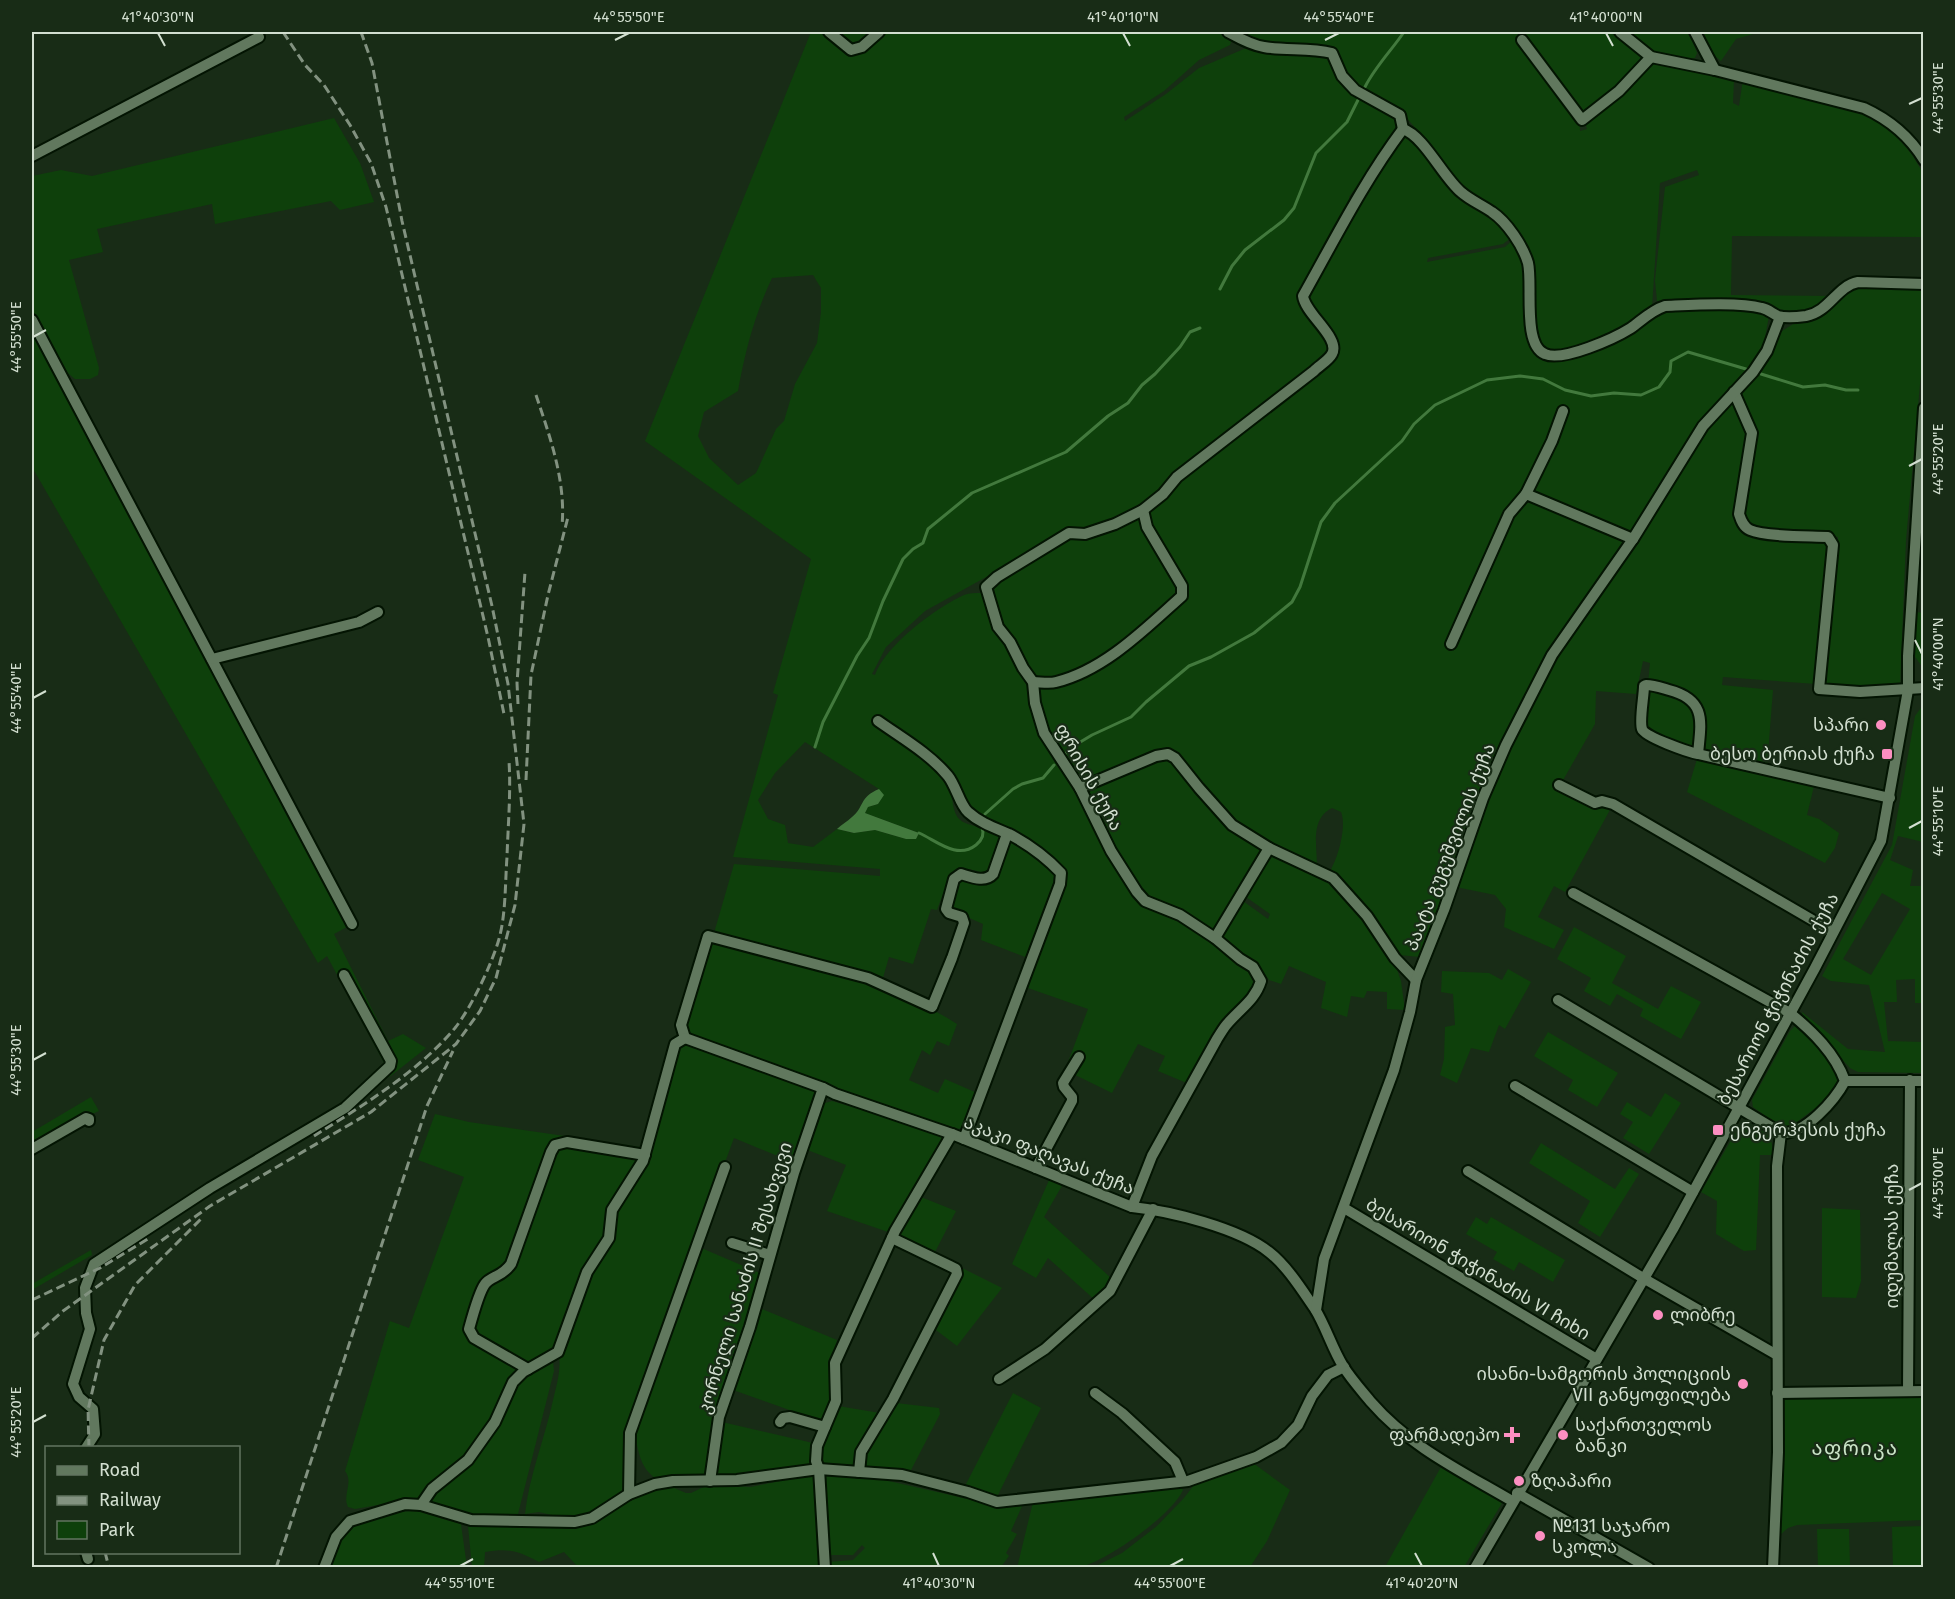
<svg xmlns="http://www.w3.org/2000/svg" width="1955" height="1599" font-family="'Fira Sans','Noto Sans Georgian',sans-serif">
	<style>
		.green { fill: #0e400b; fill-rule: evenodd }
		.water { fill: #42793d }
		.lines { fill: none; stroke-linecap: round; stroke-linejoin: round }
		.stream { stroke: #42793d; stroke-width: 3 }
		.minor-casing { stroke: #031402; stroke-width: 14 }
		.minor { stroke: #61785e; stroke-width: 10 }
		.rail { stroke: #829280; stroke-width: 3; stroke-dasharray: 9 4.5; stroke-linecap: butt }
		.ticks { fill: none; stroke: #d2dfd0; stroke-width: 2 }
		.poi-dot { fill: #fc8fc1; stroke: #182c16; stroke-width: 2 }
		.labels { text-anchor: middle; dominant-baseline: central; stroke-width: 4.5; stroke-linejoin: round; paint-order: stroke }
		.poi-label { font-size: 18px; fill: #d2dfd0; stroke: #182c16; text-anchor: start }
		.street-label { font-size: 18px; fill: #d2dfd0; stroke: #182c16 }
		.neighbourhood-label { font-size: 20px; letter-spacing: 1.5px; fill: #cae4c7; stroke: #182c16 }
		.neatline { fill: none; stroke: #d2dfd0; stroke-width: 2 }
		.ticks-label { font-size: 15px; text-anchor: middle; fill: #d2dfd0 }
	</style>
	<rect width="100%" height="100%" fill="#182c16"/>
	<g class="green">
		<path d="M811,32H825L848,54L867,50V45L882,32H1224L1229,34L1232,39L1230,45L1199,60L1164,91L1124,117L1125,121L1166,94L1199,68L1251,46L1264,49L1317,51L1328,55L1347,86L1396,117L1399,129L1349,197L1352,203L1300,292C1298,323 1342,327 1323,361L1176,474C1147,506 1112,533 1067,532L925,611L886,647L872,674L875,675C885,646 935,608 964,595C969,593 976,593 982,593L994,625L1030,686L1037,727L1077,791L1099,835L1132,891L1143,905L1178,919L1215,943L1251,973L1254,986L1249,996L1224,1020L1189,1084L1158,1071L1165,1056L1138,1044L1112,1093L1065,1070L1088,1009L1025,987L1064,887L1065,873L1052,858L1024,839L976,814L967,805L958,783L939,761L880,718L876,725C895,738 935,761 947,779C955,792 949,814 963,822C975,828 991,828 1003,834L990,871L984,874C952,858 946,887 937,910L931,909L913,964L889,957L882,981L714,933L734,864L880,876V869L733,857L778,695L773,693L811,559L645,441ZM813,275L821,288V312L817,343L795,384L784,421L776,429L756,473L738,485L709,458L698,436L704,412L738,391C745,351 755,314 772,278ZM805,742L879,789L883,796L878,804L868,807L865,813L919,833L916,839H906L875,830L853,833L837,829L813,847L788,843L785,825L768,819L758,800L775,773Z"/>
		<path d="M833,32H875L865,40L852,45Z"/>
		<path d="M1236,32H1615L1644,58L1643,64L1587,112H1579L1580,131L1587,129L1584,120L1654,61L1734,80L1733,103L1739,106L1743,79L1868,114L1883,122L1911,153L1923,173V237L1732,236L1731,295L1832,296C1792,327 1774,304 1731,300C1707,298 1681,301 1657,301L1655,280L1665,187L1699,175L1697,170L1660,183L1652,308C1632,320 1561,367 1541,346C1538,344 1536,338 1534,334L1526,247L1461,189L1427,147L1421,134L1402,113L1356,86L1344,72L1337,52L1327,45L1270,43L1250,39Z"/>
		<path d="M1626,32H1689L1697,53L1695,58L1685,60L1649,51Z"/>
		<path d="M1703,32H1760L1736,39L1721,61L1714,55Z"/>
		<path d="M334,118L360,163L374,202L340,210L331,201L215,224L212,204L97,229L103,252L69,260L99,368L98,375L90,379H75L63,369L32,309V176L61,170L92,176Z"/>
		<path d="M1402,137L1412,140L1494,216L1512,237L1503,244L1428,258L1427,262L1505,247L1513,240L1526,268L1533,348L1566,357L1664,313L1682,307L1762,311L1769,316L1763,348L1750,371L1634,529L1628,532L1523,492L1507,513L1448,636L1454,638L1508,520L1522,504L1533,502L1623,538L1626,542L1549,655L1481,791L1420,957L1399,955L1360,900L1330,871C1338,858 1347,826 1341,812L1332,808C1310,819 1317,845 1317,867L1270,845L1250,830L1232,821L1176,753L1083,782L1077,781C1059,751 1039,725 1038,689L1112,663L1186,593L1184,578L1150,529L1147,515L1177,478L1337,352L1304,299L1360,199Z"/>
		<path d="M1859,286L1922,288L1923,290V351L1906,540L1900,685L1893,689L1829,686L1825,683L1838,537L1826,534L1759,528L1751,524L1742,507L1755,431L1737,392L1782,331L1845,292Z"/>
		<path d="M32,332L347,927L334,934L388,1041L403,1034L426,1048L392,1075L356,1096L384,1063L327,956L318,963L32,467Z"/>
		<path d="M1734,396L1748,427L1735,508L1736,523L1744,530L1757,538L1826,542L1830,547L1816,684L1723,677L1722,685L1773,690L1767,766L1691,749L1646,729L1644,725L1650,663L1643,661L1636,694L1596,691L1595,724L1562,782L1558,779L1554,787L1589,807L1611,808L1565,892L1554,886L1538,917L1564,930L1554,949L1504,927L1506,909L1495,895L1456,887L1484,804L1553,657L1705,428Z"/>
		<path d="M1140,515L1177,580L1179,596L1111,653L1061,677L1047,681L1034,676L1004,631L995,602L994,586L997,579L1067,537Z"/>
		<path d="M1915,612L1924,613L1923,668L1913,654Z"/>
		<path d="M1923,705V842L1898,836L1890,860L1913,870L1910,886H1923V1003H1915V979L1896,980L1897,1002H1884L1888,1041L1923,1042V1073L1858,1072L1850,1068L1803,1017L1802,1012L1848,1049L1885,1052L1869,985L1831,981L1822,976L1892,845L1915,716ZM1882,893L1910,909L1871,975L1843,959Z"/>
		<path d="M1167,757L1262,848L1263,852L1216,930L1210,931L1145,897L1138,889L1086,798L1087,789Z"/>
		<path d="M1697,759L1814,786L1807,815L1819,819L1839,833L1835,848L1825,863L1687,792Z"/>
		<path d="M1010,840L1050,865L1057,874V885L1028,958L981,940L983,924L951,910L957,879L982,881Z"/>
		<path d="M1271,855L1318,872L1331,880L1348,898L1394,961L1401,981L1405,1010L1387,1009V992L1367,991L1364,998L1351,996L1347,1017L1321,1008L1326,982L1289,966L1281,984L1269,980L1262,970L1224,942L1221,935L1243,901L1268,919L1270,914L1246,897Z"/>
		<path d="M1574,927L1626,956L1612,983L1658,1009L1671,986L1701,1002L1681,1039L1640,1016L1643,1009L1617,994L1610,1006L1584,991L1591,978L1557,959Z"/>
		<path d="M715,942C797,963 885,977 957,1024L949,1046L937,1041L930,1055L922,1050L909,1080L938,1093L945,1079L977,1093L964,1124L959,1129L838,1093L814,1080L691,1034L685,1027L709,947Z"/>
		<path d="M1508,969L1531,982L1505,1029L1499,1025L1489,1052L1471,1048L1457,1083L1440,1075L1444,1059L1445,1027L1455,1025L1453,994L1441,992L1442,971L1489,973L1502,980Z"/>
		<path d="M1796,1025H1799L1835,1070L1838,1083L1835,1089L1829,1098L1790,1127H1781L1753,1107L1752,1100L1790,1031Z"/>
		<path d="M1548,1032L1618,1073L1597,1107L1568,1090L1573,1080L1534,1056Z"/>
		<path d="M687,1042L816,1091L792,1162L734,1138L634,1409L625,1494L593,1513L579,1517H560L539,1512L525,1514C529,1476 545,1438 553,1400C557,1384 561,1370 559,1354L614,1214L643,1167L677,1048Z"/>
		<path d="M1665,1093L1681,1103L1649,1154L1623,1138L1633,1122L1620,1114L1627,1102L1651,1117Z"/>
		<path d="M91,1097L99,1111L90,1115L32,1148V1132Z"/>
		<path d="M832,1101L949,1136L888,1232L827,1211L846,1165L805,1149L821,1108L825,1103Z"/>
		<path d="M435,1114L469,1122L640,1147L641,1158L610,1208L603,1239L556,1349L520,1370L493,1417L465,1456L432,1483L418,1498L355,1509L348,1507C342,1495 354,1482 345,1471L390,1321L409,1328L464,1177L418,1160Z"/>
		<path d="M1743,1127C1763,1128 1773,1133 1773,1155H1760L1756,1250L1744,1251L1716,1234L1717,1201L1701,1192L1737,1130Z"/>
		<path d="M1541,1143L1615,1189L1629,1168L1639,1174L1600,1237L1578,1223L1590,1201L1529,1163Z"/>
		<path d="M1050,1178L1063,1184L1044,1217L1111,1278L1107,1289L1095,1300L1048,1258L1036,1278L1012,1264Z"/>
		<path d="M921,1197L956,1211L934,1254L898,1239L897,1231Z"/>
		<path d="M1822,1208L1860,1210L1861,1281L1856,1298L1822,1297Z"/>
		<path d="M1476,1217L1487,1224L1491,1217L1565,1260L1553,1282L1519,1262L1514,1271L1493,1259L1497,1252L1466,1234Z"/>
		<path d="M699,1247L762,1274L735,1359L717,1406L706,1474L655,1478C639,1466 639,1451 634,1432Z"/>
		<path d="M91,1250L92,1255L32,1290V1284Z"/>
		<path d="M962,1268L1002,1288L957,1346L932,1327Z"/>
		<path d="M757,1307L837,1340L833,1354L831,1404L823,1422L733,1390Z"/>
		<path d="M549,1359L553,1361L554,1371L518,1514L476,1517L429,1504L428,1499L468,1463L519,1381Z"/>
		<path d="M1013,1393L1041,1408L997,1497L965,1486Z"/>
		<path d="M1923,1397V1520L1797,1525L1788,1528L1780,1535L1782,1398Z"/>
		<path d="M896,1403L939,1408L940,1414L910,1472L862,1469L863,1453Z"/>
		<path d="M838,1406L880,1413L856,1452L853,1468L821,1465L822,1443Z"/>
		<path d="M722,1422L813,1443L810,1466L741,1475H716Z"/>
		<path d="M1253,1463L1290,1490L1267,1541L1250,1567L1092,1568L1122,1553L1157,1526L1184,1498L1194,1485Z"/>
		<path d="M1441,1467L1502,1503L1464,1567H1385Z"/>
		<path d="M814,1474L816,1479L822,1567H578L564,1552L539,1562C518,1551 509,1548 485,1552L484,1567H472L468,1526L516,1521L570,1529L597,1521L618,1506L644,1492L660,1488H674L686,1493H691L708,1485L751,1487Z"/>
		<path d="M825,1474L880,1479L994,1505L1023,1504L1011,1531L1017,1534L1006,1553L1009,1556L1001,1567H828V1562L853,1560L865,1548L862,1545L853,1555H828Z"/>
		<path d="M1180,1487L1183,1490C1172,1515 1108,1560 1081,1567C1068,1571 1032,1567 1017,1568L1033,1502Z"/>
		<path d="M418,1511L461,1524L467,1567L327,1568C330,1558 333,1545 339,1537C357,1513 392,1512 418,1511Z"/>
		<path d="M1923,1526V1567H1893L1892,1527Z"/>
		<path d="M1817,1529H1849L1850,1567H1818Z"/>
	</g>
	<path class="water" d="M879,789L884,795L878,804L868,807L865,813L919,833L916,839H906L875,830L854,833L837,829C842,824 847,822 852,817C864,808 859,797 879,789Z"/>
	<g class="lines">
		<g class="stream">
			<path d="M1365,87C1375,67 1391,51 1404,32"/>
			<path d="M1220,289L1232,266L1245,250L1284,220L1294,208L1316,153L1347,122L1358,100"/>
			<path d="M1761,374L1803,387L1825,385L1846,390H1858"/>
			<path d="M815,747L823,722L857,656L869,638L883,601L903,559L913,549L923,543L928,529L972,493L1066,452L1108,416L1128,403L1142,385L1155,374L1180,347L1190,332L1200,328"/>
			<path d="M1066,753L1072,747L1092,735L1131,717L1146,702L1189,666L1211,657L1254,633L1292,602L1300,587L1321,522L1335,503L1402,441L1414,424L1435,405L1487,380L1520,376L1543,379L1565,390L1591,396L1614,393L1641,395L1659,387L1670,372L1671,361L1688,352L1746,369"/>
			<path d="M985,814L1013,789L1022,784L1043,778L1054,765"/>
			<path d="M919,833C937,841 957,860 976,845C982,840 985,835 982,828"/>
		</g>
		<defs>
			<g id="minor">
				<path d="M829,32L851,50L862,47L879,32"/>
				<path d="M1228,32C1239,38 1251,45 1264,47C1286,51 1310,47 1332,53L1342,76L1355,90L1400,115L1403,129"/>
				<path d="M1620,32L1651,57L1715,70L1864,108C1888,119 1910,137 1924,160"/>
				<path d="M1695,32L1715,70"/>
				<path d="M1522,40L1582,120L1619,91L1651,57"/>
				<path d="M1403,129C1424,136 1443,177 1461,192C1470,200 1482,205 1492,212C1507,222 1523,246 1528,263C1533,284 1522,345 1545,354C1563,362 1615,338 1631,328C1642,320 1652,310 1665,306C1691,305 1738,302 1762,308C1768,309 1773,314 1778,316C1785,318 1798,317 1806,316C1829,312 1837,286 1858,282L1924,284"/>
				<path d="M32,156L259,37"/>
				<path d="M32,320L352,924"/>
				<path d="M1734,392L1752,433L1739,514C1741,520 1743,527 1750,530C1766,537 1808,536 1828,537L1833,545L1819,689L1860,692L1924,688"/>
				<path d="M1526,494L1552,441L1563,411"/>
				<path d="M1451,644L1509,514L1526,494L1633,539"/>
				<path d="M212,659L359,622L378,612"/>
				<path d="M1033,682C1040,682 1049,684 1056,682C1105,670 1146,628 1182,596V586L1147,527L1143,510"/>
				<path d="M878,721C902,738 930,754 948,776C956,786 960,805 968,812C980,823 995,828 1009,834C1028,844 1046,857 1061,873L1060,884L964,1139"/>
				<path d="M1698,754C1701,722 1707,700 1669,690C1662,688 1654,685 1646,685L1644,686C1644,696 1639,721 1642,729C1645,737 1688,752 1698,754L1890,798"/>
				<path d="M1559,785L1595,803L1602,801L1613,804L1833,932"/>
				<path d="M1080,788L1156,756L1168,754L1175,758L1199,788L1232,825L1269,848L1333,878L1367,916L1395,958L1416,980"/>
				<path d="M1215,938L1269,848"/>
				<path d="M1558,1000L1781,1133C1805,1135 1835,1100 1845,1081C1835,1053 1813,1032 1790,1013L1573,893"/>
				<path d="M685,1038L823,1088L835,1094L952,1134L1132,1207C1170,1211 1239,1228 1269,1252C1287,1266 1302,1290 1315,1309C1326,1327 1332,1348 1343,1366C1351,1379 1362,1391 1371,1402C1410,1447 1461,1471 1512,1501"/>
				<path d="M685,1038L681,1025L708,936L868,978L932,1007L952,958L964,923L962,917L949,913L946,909L954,879L961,874C971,877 985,883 993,874L1007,834"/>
				<path d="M1845,1081H1924"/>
				<path d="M1515,1086L1693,1192"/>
				<path d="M32,1149L86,1118L89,1119V1121"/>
				<path d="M1036,1168L1072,1101V1097L1064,1087L1063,1083L1079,1057"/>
				<path d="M1468,1171L1643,1278L1777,1355"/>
				<path d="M1132,1207L1152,1156L1217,1039C1221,1033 1224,1027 1228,1023C1241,1008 1255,1000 1261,981L1253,967L1240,959L1215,938L1180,915L1145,901L1137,892L1111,851L1080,788L1044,733L1035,703L1033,682L1023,668L1010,642L998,627L986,587L997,577L1069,533L1085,534L1115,524L1143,510L1163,494L1177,477L1314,371C1319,366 1329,360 1332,354C1341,338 1305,314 1303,296C1335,239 1364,181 1403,129"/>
				<path d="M1344,1208L1595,1358"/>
				<path d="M732,1243L770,1255"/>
				<path d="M1316,1310L1324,1259L1394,1070L1410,1012L1416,980L1444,910L1483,798L1506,745L1552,655L1633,539L1703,426L1753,372L1767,351L1780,317"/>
				<path d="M528,1369L474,1338L469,1329C472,1318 479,1292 485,1284C491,1276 502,1277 511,1264L551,1152L555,1145L567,1142L645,1155"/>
				<path d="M999,1379L1045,1349L1110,1291L1153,1209"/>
				<path d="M1908,1391L1910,1080"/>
				<path d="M1095,1393L1122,1413L1175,1462L1183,1481"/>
				<path d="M1777,1393L1924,1391"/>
				<path d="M780,1422L783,1418L790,1417L825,1427"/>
				<path d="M86,1448L95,1434L93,1409L79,1397L73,1384L90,1329L86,1313L85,1288L94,1264L210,1188L345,1108L390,1066L391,1061L344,975"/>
				<path d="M859,1472L861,1452L893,1399L957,1274L956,1269L950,1266L892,1238"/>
				<path d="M710,1481L719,1417L750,1327L794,1173L823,1088"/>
				<path d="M1517,1493L1649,1568"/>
				<path d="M629,1494L630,1433L725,1167"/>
				<path d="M421,1505L432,1489L468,1460L495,1422L513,1382L523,1372L558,1352L587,1272L609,1238L612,1210L643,1161L675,1044L685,1038"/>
				<path d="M86,1552L88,1559"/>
				<path d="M324,1568L336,1537L350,1521L405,1504L421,1505L471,1520L575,1522L592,1518L629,1494L655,1484L673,1481L737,1480L819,1469L902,1475L968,1492L997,1502L1188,1481L1256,1457L1281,1443L1298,1425L1312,1396L1328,1375L1344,1367"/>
				<path d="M825,1568L819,1469L816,1461L817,1446L836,1401L835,1363L895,1231L952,1134"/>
				<path d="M1475,1568L1673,1229L1815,968L1881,841L1908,690V656L1924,408"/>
				<path d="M1773,1568L1778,1452L1777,1166L1781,1133"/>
			</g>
		</defs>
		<use href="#minor" class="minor-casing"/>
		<use href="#minor" class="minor"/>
		<g class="rail">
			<path d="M283,32L305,65L324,85L350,125L371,163L386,207L488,637L504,714"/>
			<path d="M536,395C550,437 566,481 562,526"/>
			<path d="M518,704L517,683L525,572"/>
			<path d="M526,780L531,675L548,595L568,517"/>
			<path d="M314,1136C362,1106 418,1072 455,1028C471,1008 492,964 499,939C506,913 505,884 507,857C508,825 511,793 509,761"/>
			<path d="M32,1300L100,1268L151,1237"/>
			<path d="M32,1338L63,1311L210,1206L371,1112L456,1044L480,1011L496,978L515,905L524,824L508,684L492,606L402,221L372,63L361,32"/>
			<path d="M89,1448L88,1410L104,1340L135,1285L202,1218"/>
			<path d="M105,1552L109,1568"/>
			<path d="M276,1568L427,1106L453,1051"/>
		</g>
	</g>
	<path class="ticks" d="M158,33L165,46M1123,33L1130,46M1606,33L1613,46M615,40L629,33M1325,40L1339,33M1909,104L1922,98M33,337L46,330M1909,466L1922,459M1915,640L1922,654M33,698L46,691M1909,828L1922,821M33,1060L46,1053M1909,1190L1922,1183M33,1422L46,1415M933,1553L939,1566M1415,1553L1422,1566M460,1566L473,1559M1170,1566L1183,1559"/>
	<g class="poi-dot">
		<circle cx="1881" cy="725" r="6"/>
		<rect x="1881" y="748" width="12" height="12" rx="3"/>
		<rect x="1712" y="1124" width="12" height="12" rx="3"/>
		<circle cx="1658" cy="1315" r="6"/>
		<circle cx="1743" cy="1384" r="6"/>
		<path d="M1509 1426h6v6h6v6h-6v6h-6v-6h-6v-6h6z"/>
		<circle cx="1563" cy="1435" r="6"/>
		<circle cx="1519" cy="1481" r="6"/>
		<circle cx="1540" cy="1536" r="6"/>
	</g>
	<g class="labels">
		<g class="poi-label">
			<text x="1869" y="725" text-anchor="end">სპარი</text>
			<text x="1875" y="754" text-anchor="end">ბესო ბერიას ქუჩა</text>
			<text x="1730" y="1130">ენგურჰესის ქუჩა</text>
			<text x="1670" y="1315">ლიბრე</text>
			<text x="1731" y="1374" text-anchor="end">ისანი-სამგორის პოლიციის<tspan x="1731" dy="21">VII განყოფილება</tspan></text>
			<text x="1575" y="1425">საქართველოს<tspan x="1575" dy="21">ბანკი</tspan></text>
			<text x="1500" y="1435" text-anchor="end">ფარმადეპო</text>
			<text x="1531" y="1481">ზღაპარი</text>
			<text x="1552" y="1526">№131 საჯარო<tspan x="1552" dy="21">სკოლა</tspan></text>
		</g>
		<g class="street-label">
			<text transform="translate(1089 777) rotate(61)">ფრისის ქუჩა</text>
			<text transform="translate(1450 847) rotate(-69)">პაატა გუგუშვილის ქუჩა</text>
			<text transform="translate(1778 999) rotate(-62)">ბესარიონ ჭიჭინაძის ქუჩა</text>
			<text transform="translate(1049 1155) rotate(22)">აკაკი ფაღავას ქუჩა</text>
			<text transform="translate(1892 1236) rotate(-90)">იდუმალას ქუჩა</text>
			<text transform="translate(1478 1269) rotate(31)">ბესარიონ ჭიჭინაძის VI ჩიხი</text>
			<text transform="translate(745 1278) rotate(-73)">კორნელი სანაძის II შესახვევი</text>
		</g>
		<g class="neighbourhood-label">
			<text x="1855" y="1448">აფრიკა</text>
		</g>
	</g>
	<rect width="1955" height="1599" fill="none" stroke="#182c16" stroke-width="66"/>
	<rect x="45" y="1446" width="195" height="108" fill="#182c16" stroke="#627460" stroke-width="1.5"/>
	<rect x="57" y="1466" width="30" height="9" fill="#61785e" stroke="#627460" stroke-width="1.5"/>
	<text x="99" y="1476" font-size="18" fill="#d2dfd0">Road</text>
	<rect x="57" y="1496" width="30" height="9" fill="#829280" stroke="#627460" stroke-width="1.5"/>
	<text x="99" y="1506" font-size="18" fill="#d2dfd0">Railway</text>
	<rect x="57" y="1521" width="30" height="18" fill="#0e400b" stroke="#627460" stroke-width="1.5"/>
	<text x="99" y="1536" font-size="18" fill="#d2dfd0">Park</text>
	<rect x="33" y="33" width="1889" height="1533" class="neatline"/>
	<g class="ticks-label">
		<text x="158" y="22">41°40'30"N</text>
		<text x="629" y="22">44°55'50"E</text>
		<text x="1123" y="22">41°40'10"N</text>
		<text x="1339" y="22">44°55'40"E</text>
		<text x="1606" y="22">41°40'00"N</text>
		<text transform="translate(1938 98) rotate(-90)" y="5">44°55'30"E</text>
		<text transform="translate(16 337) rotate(-90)" y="5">44°55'50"E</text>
		<text transform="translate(1938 459) rotate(-90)" y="5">44°55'20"E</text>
		<text transform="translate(1938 654) rotate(-90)" y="5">41°40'00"N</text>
		<text transform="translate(16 698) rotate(-90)" y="5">44°55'40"E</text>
		<text transform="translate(1938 821) rotate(-90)" y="5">44°55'10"E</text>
		<text transform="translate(16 1060) rotate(-90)" y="5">44°55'30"E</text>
		<text transform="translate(1938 1183) rotate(-90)" y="5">44°55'00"E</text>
		<text transform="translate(16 1422) rotate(-90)" y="5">44°55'20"E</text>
		<text x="460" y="1588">44°55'10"E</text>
		<text x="939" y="1588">41°40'30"N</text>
		<text x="1170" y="1588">44°55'00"E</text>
		<text x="1422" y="1588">41°40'20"N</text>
	</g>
</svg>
